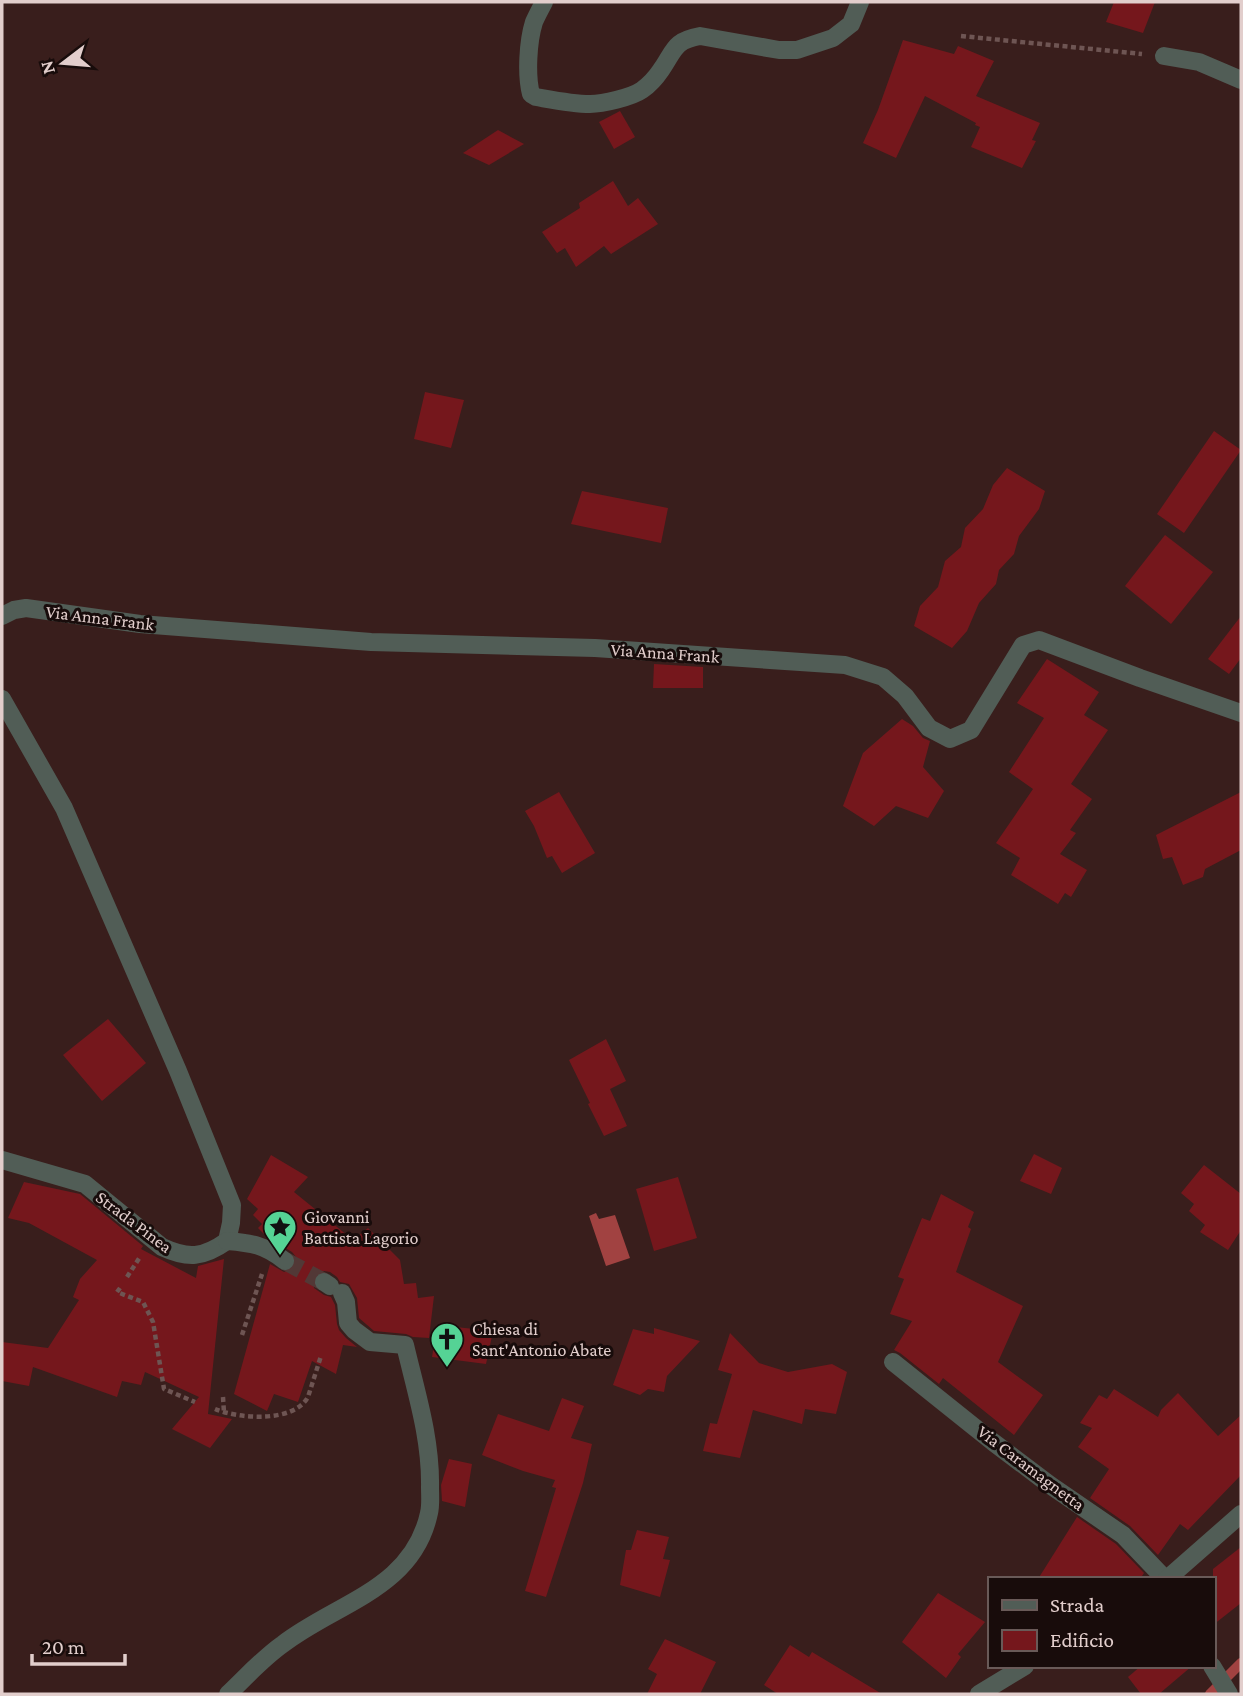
<svg xmlns="http://www.w3.org/2000/svg" width="1243" height="1696" font-family="'Crimson Pro',serif">
	<style>
		.water { fill: #a14241 }
		.lines { fill: none; stroke-linecap: round; stroke-linejoin: round }
		.stream { stroke: #a14241; stroke-width: 10 }
		.building { fill: #75171c }
		.minor-tunnel { stroke: #523836; stroke-width: 18; stroke-dasharray: 18 9; stroke-linecap: butt }
		.path { stroke: #6e5553; stroke-width: 4.5; stroke-dasharray: 5 3.5; stroke-linecap: butt }
		.minor { stroke: #515d56; stroke-width: 18 }
		.labels { text-anchor: middle; dominant-baseline: central; stroke-width: 6; stroke-linejoin: round; paint-order: stroke }
		.street-label { font-size: 18px; fill: #e2cecc; stroke: #180c0b }
		.poi-label { font-size: 18px; fill: #e2cecc; stroke: #180c0b; text-anchor: start }
	</style>
	<rect width="100%" height="100%" fill="#391e1c"/>
	<path class="water" d="M596,1213L599,1219L615,1215L630,1258L606,1266L589,1216Z"/>
	<g class="lines">
		<path class="stream" d="M1210,1694L1241,1663"/>
	</g>
	<g class="building">
		<path d="M1114,2H1155L1143,33L1106,22Z"/>
		<path d="M903,40L954,54L958,46L994,61L976,96L1040,123L1032,140L1036,141L1022,168L971,147L980,127L975,125L976,123L925,96L896,158L863,143L878,110Z"/>
		<path d="M620,111L635,137L614,149L599,122Z"/>
		<path d="M498,130L524,144L489,165L463,153Z"/>
		<path d="M613,181L628,206L638,198L658,224L611,254L604,246L576,267L565,248L557,253L542,232L580,208L579,203Z"/>
		<path d="M425,392L464,400L451,448L414,439Z"/>
		<path d="M1214,431L1241,450L1184,533L1157,514Z"/>
		<path d="M1007,468L1045,491L1039,509L1019,536L1014,554L999,570L996,584L979,603L967,631L952,648L914,626L920,606L938,587L945,561L961,547L965,528L983,509L993,485Z"/>
		<path d="M582,491L668,508L661,543L571,524Z"/>
		<path d="M1165,535L1213,572L1171,624L1125,586Z"/>
		<path d="M1241,616V658L1229,674L1208,659Z"/>
		<path d="M1047,659L1099,692L1084,715L1108,730L1071,784L1092,799L1070,830L1076,833L1060,854L1087,870L1071,897L1065,893L1058,904L1011,875L1020,858L996,843L1033,789L1009,772L1044,718L1017,703Z"/>
		<path d="M654,664L703,667V688H653Z"/>
		<path d="M902,719L913,726L923,738L930,741L923,767L944,791L928,818L896,806L874,826L843,806L863,753Z"/>
		<path d="M559,792L595,853L562,873L552,856L547,858L534,826L525,811Z"/>
		<path d="M1241,792V850L1205,869L1203,877L1183,885L1172,857L1163,859L1156,835Z"/>
		<path d="M108,1019L146,1063L102,1101L63,1055Z"/>
		<path d="M606,1039L626,1081L610,1089L627,1126L604,1136L588,1104L590,1103L569,1060Z"/>
		<path d="M1034,1154L1062,1168L1051,1194L1020,1181Z"/>
		<path d="M271,1155L308,1177L294,1192L353,1240L368,1228L400,1260L404,1284L416,1283L418,1298L434,1296L429,1338L413,1337L406,1334L374,1331L359,1318L357,1298L349,1284L340,1282L337,1277L330,1272L324,1271L318,1272L313,1281L314,1288L324,1295L331,1297L335,1305L337,1324L339,1330L346,1338L357,1347L343,1345L336,1374L312,1361L298,1402L274,1394L267,1411L234,1394L270,1264L284,1272L294,1268L296,1263V1257L292,1252L267,1237L258,1228L262,1224L253,1215L258,1209L247,1199Z"/>
		<path d="M1204,1165L1241,1194V1230L1228,1250L1200,1232L1205,1225L1189,1211L1194,1204L1181,1193Z"/>
		<path d="M678,1177L697,1238L654,1251L636,1189Z"/>
		<path d="M24,1182L80,1194L143,1246L141,1249L196,1278L198,1266L224,1259L208,1414L232,1419L210,1448L172,1429L199,1397L145,1372L141,1385L122,1381L117,1397L33,1367L29,1386L2,1381V1342L48,1348L79,1300L73,1297L80,1279L97,1260L29,1223L8,1218Z"/>
		<path d="M941,1194L974,1212L968,1227L971,1229L956,1272L1023,1306L998,1362L1043,1395L1014,1435L943,1378L939,1384L900,1353L894,1350L912,1321L890,1314L904,1279L898,1277L922,1218L930,1221Z"/>
		<path d="M437,1325L493,1331L486,1364L432,1357Z"/>
		<path d="M654,1328L700,1341L667,1376L664,1392L648,1389L640,1395L613,1385L633,1329L654,1334Z"/>
		<path d="M730,1333L759,1363L788,1372L832,1364L847,1372L836,1414L805,1409L802,1424L753,1410L740,1458L703,1451L710,1423L717,1424L732,1374L718,1370Z"/>
		<path d="M1114,1389L1158,1417L1161,1410L1178,1393L1218,1436L1241,1415V1475L1188,1530L1180,1524L1158,1555L1130,1526L1090,1498L1109,1469L1078,1447L1092,1428L1080,1423L1099,1395L1107,1399Z"/>
		<path d="M562,1398L584,1406L571,1438L592,1444L583,1483L546,1597L525,1591L556,1488L552,1487L555,1480L523,1471L482,1455L498,1414L549,1431Z"/>
		<path d="M449,1459L472,1464L465,1507L442,1501L441,1485Z"/>
		<path d="M1077,1517L1116,1544L1144,1573L1140,1579H1038Z"/>
		<path d="M637,1530L669,1537L663,1559L670,1560L660,1597L620,1585L626,1550H631Z"/>
		<path d="M1241,1547V1603L1213,1625V1569Z"/>
		<path d="M938,1593L985,1622L958,1654L961,1657L946,1678L902,1642Z"/>
		<path d="M665,1639L716,1662L700,1694H647L657,1674L648,1669Z"/>
		<path d="M790,1645L809,1657L812,1652L882,1694H778L764,1685Z"/>
		<path d="M1141,1666H1192L1159,1694H1141L1128,1677Z"/>
	</g>
	<g class="lines">
		<path class="minor-tunnel" d="M285,1261L324,1282"/>
		<g class="path">
			<path d="M961,36L1142,54"/>
			<path d="M127,1277L140,1257"/>
			<path d="M120,1288L117,1292L143,1302L153,1322L164,1389L195,1402"/>
			<path d="M242,1335L262,1274"/>
			<path d="M223,1397L224,1413"/>
			<path d="M215,1409C239,1419 294,1423 308,1397L321,1356"/>
		</g>
		<g class="minor">
			<path d="M544,2C541,8 537,15 534,22C528,41 526,75 531,94L536,97C553,100 572,104 590,104C603,104 632,97 642,90C649,85 657,76 661,70C675,50 673,41 700,36L779,50H797L833,38L851,24L860,2"/>
			<path d="M1164,56L1199,62L1241,80"/>
			<path d="M2,616L14,610L26,608L140,624L371,642L595,648L845,665L883,677L905,696L929,728L950,739L971,730L1023,645L1039,640L1140,678L1241,713"/>
			<path d="M2,699L64,808L178,1071L232,1205L231,1223L227,1241"/>
			<path d="M2,1160L85,1184L162,1247C188,1259 203,1258 227,1241"/>
			<path d="M227,1241C252,1243 265,1245 285,1261"/>
			<path d="M324,1282L330,1286"/>
			<path d="M893,1362L993,1442L1050,1485L1123,1535L1165,1579"/>
			<path d="M1167,1579L1241,1514"/>
			<path d="M1212,1666L1229,1694"/>
			<path d="M228,1694C246,1677 263,1658 283,1644C336,1603 413,1589 429,1513C431,1505 430,1495 430,1487C431,1438 416,1392 405,1345L370,1342L354,1330L348,1323L346,1302L342,1293"/>
			<path d="M979,1694L1025,1666"/>
		</g>
	</g>
	<defs>
		<symbol id="sight-pin" viewBox="-11 -11 22 30"><path d="M0 17L-7.5 6A9.5 9.5 0 1 1 7.5 6Z" fill="#55d395" stroke="#180c0b"/><path d="M0-6L1.8-2.2L6-1.7L2.9 1.2L3.7 5.4L0 3.3L-3.7 5.4L-2.9 1.2L-6-1.7L-1.8-2.2Z" fill="#111"/></symbol>
		<symbol id="church-pin" viewBox="-11 -11 22 30"><path d="M0 17L-7.5 6A9.5 9.5 0 1 1 7.5 6Z" fill="#55d395" stroke="#180c0b"/><path d="M-1.2-6h2.4v3.5h3.3v2.4h-3.3V6h-2.4V-.1h-3.3v-2.4h3.3Z" fill="#111"/></symbol>
	</defs>
	<g fill-rule="evenodd">
		<use href="#sight-pin" x="261" y="1208" width="38" height="52"/>
		<use href="#church-pin" x="428" y="1320" width="38" height="52"/>
	</g>
	<g class="labels">
		<g class="street-label">
			<text transform="translate(100 618) rotate(7)">Via Anna Frank</text>
			<text transform="translate(665 653) rotate(4)">Via Anna Frank</text>
			<text transform="translate(134 1222) rotate(37)">Strada Pinea</text>
			<text transform="translate(1031 1468) rotate(37)">Via Caramagnetta</text>
		</g>
		<g class="poi-label">
			<text x="304" y="1217">Giovanni<tspan x="304" dy="21">Battista Lagorio</tspan></text>
			<text x="472" y="1329">Chiesa di<tspan x="472" dy="21">Sant'Antonio Abate</tspan></text>
		</g>
	</g>
	<rect width="1243" height="1696" fill="none" stroke="#e2cecc" stroke-width="7"/>
	<rect x="988" y="1577" width="228" height="91" fill="#180c0b" stroke="#695a58" stroke-width="2"/>
	<rect x="1002" y="1600" width="35" height="10" fill="#515d56" stroke="#695a58" stroke-width="2"/>
	<text x="1050" y="1612" font-size="21" fill="#e2cecc">Strada</text>
	<rect x="1002" y="1630" width="35" height="21" fill="#75171c" stroke="#695a58" stroke-width="2"/>
	<text x="1050" y="1647" font-size="21" fill="#e2cecc">Edificio</text>
	<g transform="translate(63 63) rotate(254)" stroke="#180c0b" stroke-width="5" paint-order="stroke">
	<path d="M0-5L12 26L0 18L-12 26Z" fill="#e2cecc"/>
	<text y="-10" font-size="19" font-weight="bold" text-anchor="middle" fill="#e2cecc">N</text>
	</g>
	<path d="M32 1654v10h93v-10" fill="none" stroke="#e2cecc" stroke-width="3.5"/>
	<text x="42" y="1654" font-size="21" fill="#e2cecc" stroke="#180c0b" stroke-width="5" paint-order="stroke">20 m</text>
</svg>
